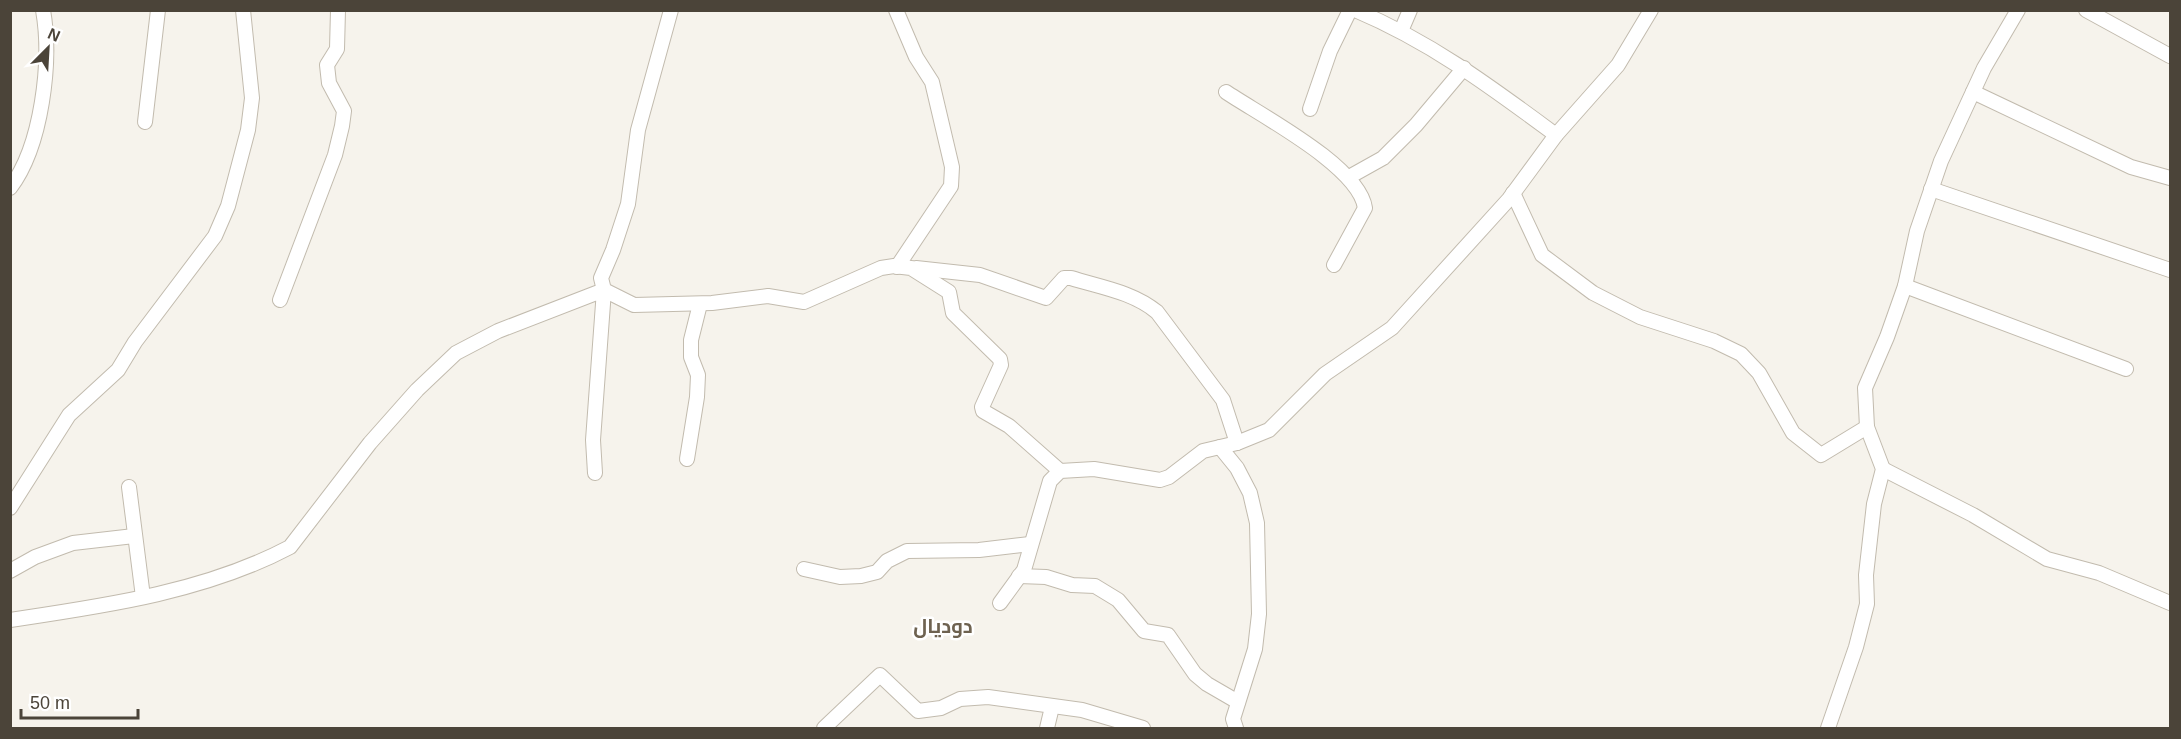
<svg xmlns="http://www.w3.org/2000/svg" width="2181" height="739" font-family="Arial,Cairo,sans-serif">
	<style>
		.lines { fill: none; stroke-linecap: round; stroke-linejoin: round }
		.street-casing { stroke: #c2bbae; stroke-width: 16 }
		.street { stroke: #fff; stroke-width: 14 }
		.labels { text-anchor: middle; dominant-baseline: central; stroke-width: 5; stroke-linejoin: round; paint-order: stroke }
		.quarter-label { font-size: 20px; font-weight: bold; fill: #6e6250; stroke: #fff }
	</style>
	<rect width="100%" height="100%" fill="#f6f3ec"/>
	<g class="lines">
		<defs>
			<g id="street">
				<path d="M671,10L638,130L628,204L613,250L601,278L604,290L634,305L712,303L768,296L804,302L881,268L894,266L911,268L949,292L953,313L1000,359L1001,365L982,407L983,411L1009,426L1060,471"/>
				<path d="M896,10L916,57L932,82L952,167L951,186L897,267"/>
				<path d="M1355,10C1431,42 1491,87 1556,135"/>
				<path d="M2086,10L2170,56"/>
				<path d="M1401,31L1410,10"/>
				<path d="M1226,92C1260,115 1359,166 1365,208L1334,265"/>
				<path d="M1973,92L2131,167L2170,178"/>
				<path d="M1310,109L1330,51L1350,10"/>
				<path d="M145,122L158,10"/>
				<path d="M1349,177L1383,158L1416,125L1464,68"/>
				<path d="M10,188C42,146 52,61 43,10"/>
				<path d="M1931,189L2170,270"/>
				<path d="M1513,193L1542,255L1593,293L1640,317L1714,341L1741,354L1759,373L1793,433L1821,455L1867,427"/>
				<path d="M916,268L980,275L1046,298L1064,278H1071C1100,287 1133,292 1157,312L1223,400L1237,443"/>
				<path d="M1905,286L2126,369"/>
				<path d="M280,300L335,155L342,126L344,111L329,83L327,65L337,49L338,10"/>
				<path d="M1220,447L1237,468L1250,493L1257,523L1259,614L1255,649L1233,719L1236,728"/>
				<path d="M687,459L697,397L698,375L691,357V340L700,304"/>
				<path d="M1883,469L1973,515L2047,559L2099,573L2170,603"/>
				<path d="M129,487L143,597"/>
				<path d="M10,508L69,415L118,370L135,342L215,236L228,206L248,130L252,98L243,10"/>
				<path d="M804,569L840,577L861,576L877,572L887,561L907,551L979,550L1030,544"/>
				<path d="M10,571L35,557L73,543L134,536"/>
				<path d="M1019,576L1046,577L1072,585L1095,586L1118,600L1144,631L1168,635L1195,674L1207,684L1238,702"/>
				<path d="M1000,603L1024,570L1050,481L1060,471L1094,469L1160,480L1169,477L1203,451L1237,443L1269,430L1325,374L1392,328L1509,199L1556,135L1618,65L1651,10"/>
				<path d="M10,620C104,606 205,592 290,547L370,443L417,390L456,353L498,331L604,290L593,440L595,473"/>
				<path d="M824,728L880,675L918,711L941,708L960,699L988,697L1082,710L1143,728"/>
				<path d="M1047,728L1052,707"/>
				<path d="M1828,728L1856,647L1867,604L1866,575L1874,504L1883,469L1867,427L1865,388L1887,337L1905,286L1917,231L1941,161L1984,68L2018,10"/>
			</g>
		</defs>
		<use href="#street" class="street-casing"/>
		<use href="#street" class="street"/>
	</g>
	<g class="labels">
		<g class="quarter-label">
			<text x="943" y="626">دودیال</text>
		</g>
	</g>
	<rect width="2181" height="739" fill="none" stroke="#4b4439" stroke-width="24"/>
	<g transform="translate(48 48) rotate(24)" stroke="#ffffff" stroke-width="4.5" paint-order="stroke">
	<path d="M0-4.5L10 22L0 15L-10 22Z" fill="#4b4439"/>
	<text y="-9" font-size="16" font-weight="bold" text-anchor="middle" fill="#4b4439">N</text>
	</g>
	<path d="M21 709v9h117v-9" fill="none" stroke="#4b4439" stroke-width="3"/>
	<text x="30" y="709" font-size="18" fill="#4b4439" stroke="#ffffff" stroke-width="4.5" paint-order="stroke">50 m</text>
</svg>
